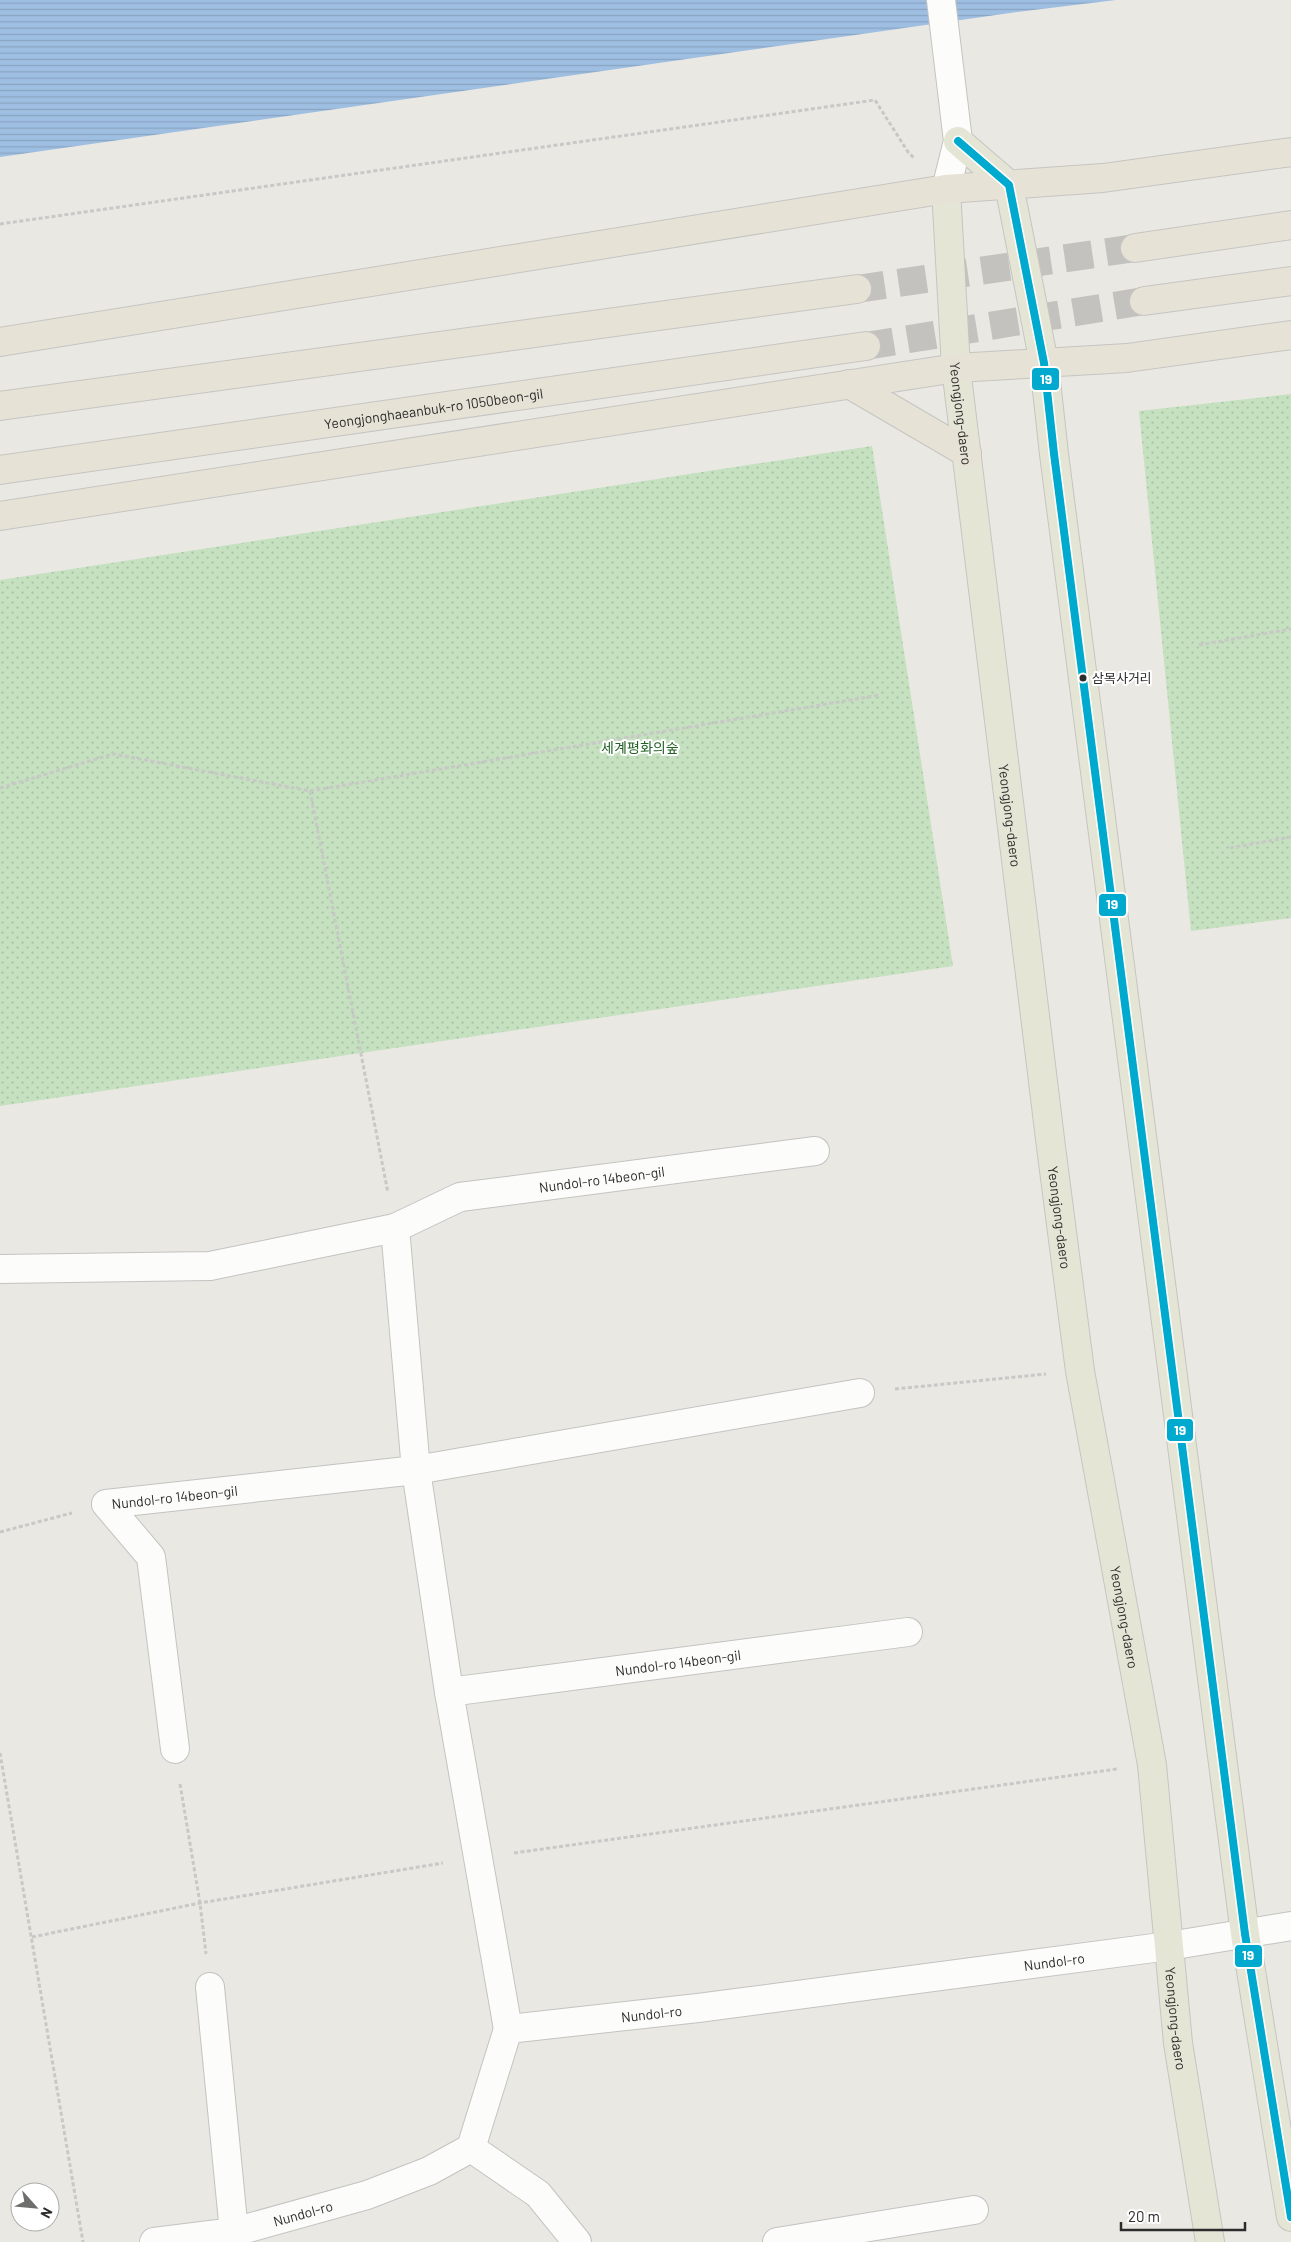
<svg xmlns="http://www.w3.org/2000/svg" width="1291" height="2242" font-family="Barlow,'Noto Sans KR',sans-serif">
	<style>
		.grass { fill: url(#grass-dots) }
		.water { fill: url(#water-rules) }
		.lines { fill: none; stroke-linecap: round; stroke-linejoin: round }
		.highway-tunnel { stroke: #c3c2be; stroke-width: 28; stroke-dasharray: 28 14; stroke-linecap: butt }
		.minor-casing { stroke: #c4c3c2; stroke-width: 30 }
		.major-casing { stroke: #c5c5c2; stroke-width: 30 }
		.highway-casing { stroke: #c5c5c2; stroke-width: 30 }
		.path { stroke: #c8c8c7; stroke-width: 3; stroke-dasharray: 4 2.5; stroke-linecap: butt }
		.minor { stroke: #fcfcfb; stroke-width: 28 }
		.major { stroke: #e5e5d6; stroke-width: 28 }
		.highway { stroke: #e7e2d6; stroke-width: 28 }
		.bus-1-casing { stroke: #fff; stroke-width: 11 }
		.bus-1 { stroke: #00a9ce; stroke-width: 8 }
		.bus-dot { fill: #2c2c2c; stroke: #fff; stroke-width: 2 }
		.labels { text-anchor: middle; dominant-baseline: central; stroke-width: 4; stroke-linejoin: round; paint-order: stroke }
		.bus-label { font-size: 13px; fill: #2c2c2c; stroke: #fff; text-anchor: start }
		.street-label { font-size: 14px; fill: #2c2c2c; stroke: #fff }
		.park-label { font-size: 14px; fill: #236226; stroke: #fff }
		.line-badge { stroke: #fff; stroke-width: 2 }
		.badge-label { font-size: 14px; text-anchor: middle; font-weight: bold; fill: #fff }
	</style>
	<defs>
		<pattern id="grass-dots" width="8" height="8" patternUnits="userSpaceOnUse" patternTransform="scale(1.25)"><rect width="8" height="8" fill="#c5e1c0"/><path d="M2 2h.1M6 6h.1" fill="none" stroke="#a9c1a5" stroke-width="1.8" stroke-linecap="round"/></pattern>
		<pattern id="water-rules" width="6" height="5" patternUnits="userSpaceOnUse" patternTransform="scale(1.25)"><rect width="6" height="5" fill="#9fbfe2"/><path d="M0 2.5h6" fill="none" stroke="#89a4c2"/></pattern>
	</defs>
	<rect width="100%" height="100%" fill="#e9e8e3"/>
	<g class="grass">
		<path d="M1291,394V918L1191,931L1139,411Z"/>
		<path d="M872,446L953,966L0,1106V580Z"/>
	</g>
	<path class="water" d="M0,0H1116L1017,12L0,157Z"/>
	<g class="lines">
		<g class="highway-tunnel">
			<path d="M857,289L1135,248"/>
			<path d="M866,346L1144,301"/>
		</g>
		<defs>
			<g id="minor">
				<path d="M941,0L958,141L946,189"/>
				<path id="s1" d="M395,1228L460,1197L815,1151"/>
				<path d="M0,1269L210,1266L395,1228L416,1470L449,1692L508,2029"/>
				<path id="s2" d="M449,1692L908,1632"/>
				<path id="s3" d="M175,1749L151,1557L106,1504L416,1470L860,1393"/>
				<path d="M210,1987L234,2232"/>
				<path d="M471,2148L538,2194L577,2242"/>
				<path id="s4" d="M154,2242L234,2232L367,2195L429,2171L471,2148L508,2029L698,2008L1169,1946L1291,1926"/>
				<path d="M777,2242L974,2210"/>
			</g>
			<g id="major">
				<path d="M958,141L1009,185L1044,363L1054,454L1245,1934L1291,2217"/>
				<path id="s5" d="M946,189L956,368L1051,1147L1080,1371L1152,1765L1178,2043L1210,2242"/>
			</g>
			<g id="highway">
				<path d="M1135,248L1291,225"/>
				<path d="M1144,301L1291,281"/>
				<path d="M0,342L946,189L1103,178L1291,152"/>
				<path d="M849,384L967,453"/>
				<path d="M0,406L857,289"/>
				<path id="s6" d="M0,470L866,346"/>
				<path d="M0,516L956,368L1127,358L1291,335"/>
			</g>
		</defs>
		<use href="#minor" class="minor-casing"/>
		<use href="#major" class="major-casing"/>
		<use href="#highway" class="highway-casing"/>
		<g class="path">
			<path d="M0,224L875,100L908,152L914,158"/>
			<path d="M1199,645L1291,629"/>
			<path d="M0,788L113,754L310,791L880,695"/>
			<path d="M310,791L388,1193"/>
			<path d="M1230,848L1291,837"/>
			<path d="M895,1389L1046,1374"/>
			<path d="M0,1532L72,1513"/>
			<path d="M0,1753L83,2242"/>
			<path d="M180,1784L200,1903L206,1954"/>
			<path d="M514,1853L1117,1769"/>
			<path d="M32,1937L200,1903L443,1863"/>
		</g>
		<use href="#minor" class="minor"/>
		<use href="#major" class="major"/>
		<use href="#highway" class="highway"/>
		<defs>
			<path id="bus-1" d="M958,141L1009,185L1044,363L1054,454L1245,1934L1291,2217"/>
		</defs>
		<use href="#bus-1" class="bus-1-casing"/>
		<use href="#bus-1" class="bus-1"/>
	</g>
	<circle class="bus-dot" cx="1083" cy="678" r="4.5"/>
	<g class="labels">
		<g class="bus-label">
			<text x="1092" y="678">삼목사거리</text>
		</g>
		<g class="street-label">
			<text stroke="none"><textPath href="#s6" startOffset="438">Yeongjonghaeanbuk-ro 1050beon-gil</textPath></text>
			<text stroke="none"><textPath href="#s5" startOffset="225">Yeongjong-daero</textPath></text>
			<text stroke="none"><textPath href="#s5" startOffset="630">Yeongjong-daero</textPath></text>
			<text stroke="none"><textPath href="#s1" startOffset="215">Nundol-ro 14beon-gil</textPath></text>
			<text stroke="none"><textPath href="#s5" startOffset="1035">Yeongjong-daero</textPath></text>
			<text stroke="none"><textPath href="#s3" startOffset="332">Nundol-ro 14beon-gil</textPath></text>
			<text stroke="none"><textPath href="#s5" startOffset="1440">Yeongjong-daero</textPath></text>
			<text stroke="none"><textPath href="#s2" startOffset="231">Nundol-ro 14beon-gil</textPath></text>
			<text stroke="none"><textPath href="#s4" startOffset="1008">Nundol-ro</textPath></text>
			<text stroke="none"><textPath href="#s4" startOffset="602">Nundol-ro</textPath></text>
			<text stroke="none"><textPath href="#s5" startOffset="1845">Yeongjong-daero</textPath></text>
			<text stroke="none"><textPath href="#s4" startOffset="152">Nundol-ro</textPath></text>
		</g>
		<g class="park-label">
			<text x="640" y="747">세계평화의숲</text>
		</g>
	</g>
	<g class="line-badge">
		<rect x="1031" y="367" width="29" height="24" rx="5" fill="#00a9ce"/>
		<rect x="1098" y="893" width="29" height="24" rx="5" fill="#00a9ce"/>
		<rect x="1166" y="1418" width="28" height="24" rx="5" fill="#00a9ce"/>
		<rect x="1234" y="1944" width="29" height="24" rx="5" fill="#00a9ce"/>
	</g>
	<g class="badge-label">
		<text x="1046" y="384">19</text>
		<text x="1112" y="909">19</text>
		<text x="1180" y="1435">19</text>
		<text x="1248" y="1960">19</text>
	</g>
	<g transform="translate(35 2207) rotate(117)"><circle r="24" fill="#ffffff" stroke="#ababab"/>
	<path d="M0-4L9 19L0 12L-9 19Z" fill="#6e6e6c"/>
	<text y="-8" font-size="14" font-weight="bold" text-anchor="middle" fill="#2c2c2c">N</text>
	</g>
	<path d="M1121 2222v8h124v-8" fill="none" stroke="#2c2c2c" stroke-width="2.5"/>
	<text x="1128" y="2222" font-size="15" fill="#2c2c2c" stroke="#ffffff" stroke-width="4" paint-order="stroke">20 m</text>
</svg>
